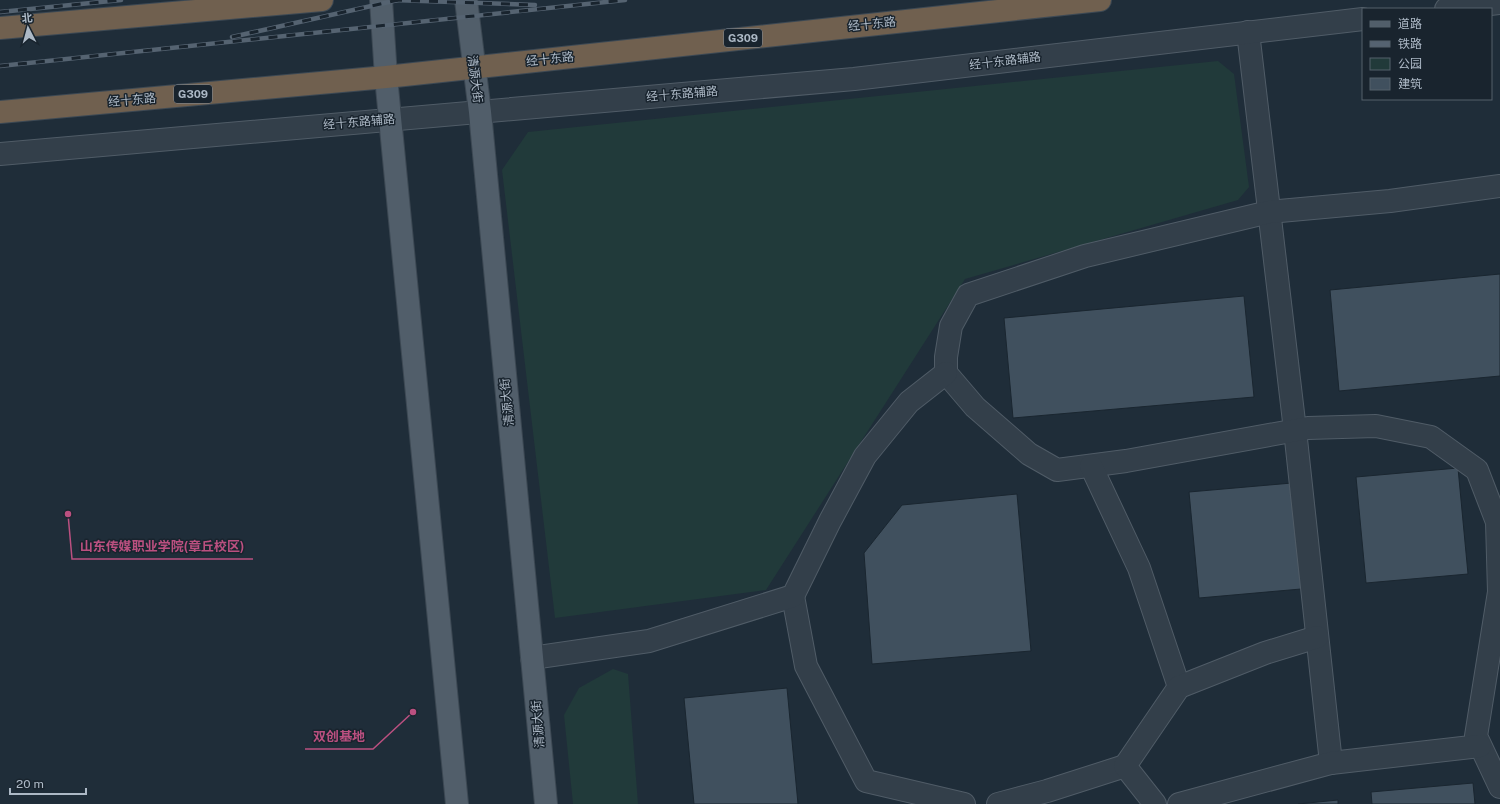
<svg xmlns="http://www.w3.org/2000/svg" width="1500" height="804" font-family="'Public Sans','Noto Sans SC',sans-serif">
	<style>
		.green { fill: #213a3a }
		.building { fill: #40505e; stroke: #1a2630 }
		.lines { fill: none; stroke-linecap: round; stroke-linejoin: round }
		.minor-casing { stroke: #505c67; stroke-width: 24 }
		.major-casing { stroke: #3c4853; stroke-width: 24 }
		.highway-casing { stroke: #3d4954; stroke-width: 24 }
		.minor { stroke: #333f4a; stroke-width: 22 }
		.major { stroke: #515e6a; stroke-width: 22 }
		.highway { stroke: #70604f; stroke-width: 22 }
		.rail-casing { stroke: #556371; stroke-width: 4.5 }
		.rail { stroke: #19242e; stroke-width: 3; stroke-dasharray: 9; stroke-linecap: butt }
		.labels { text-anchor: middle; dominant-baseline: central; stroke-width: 3; stroke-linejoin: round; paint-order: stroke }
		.shield { fill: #19242e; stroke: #818c98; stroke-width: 1 }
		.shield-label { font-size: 11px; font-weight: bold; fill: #adb9c6 }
		.street-label { font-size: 12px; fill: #adb9c6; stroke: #19242e }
		.leader { fill: none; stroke: #bb5080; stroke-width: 1.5 }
		.callout-dot { fill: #bb5080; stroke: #19242e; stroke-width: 1.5 }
		.callout-label { font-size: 13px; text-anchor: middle; font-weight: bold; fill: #bb5080; stroke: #19242e; stroke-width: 3; stroke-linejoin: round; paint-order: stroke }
	</style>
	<rect width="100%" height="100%" fill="#1f2d39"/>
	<g class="green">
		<path d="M1218,61L1234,74L1249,187L1238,200L965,279L766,590L555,618L502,170L528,132Z"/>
		<path d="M613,669L628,674L638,804H573L564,715L579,688Z"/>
	</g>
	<g class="building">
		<path d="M1500,274V376L1339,391L1330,290Z"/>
		<path d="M1244,296L1254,397L1013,418L1004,318Z"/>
		<path d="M1458,468L1468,574L1366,583L1356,477Z"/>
		<path d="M1292,483L1301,589L1199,598L1189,492Z"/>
		<path d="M1017,494L1031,651L872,664L864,553L902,505Z"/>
		<path d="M787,688L798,804H694L684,698Z"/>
		<path d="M1473,783L1475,804H1372L1371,792Z"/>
		<path d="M1338,800V804H1298Z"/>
	</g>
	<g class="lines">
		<defs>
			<g id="minor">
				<path d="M1446,9L1500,3"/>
				<path d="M1248,32L1295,430L1331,763"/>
				<path d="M0,154L854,79L1363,19"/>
				<path d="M1500,186L1390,201L1269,212L1085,256L968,295L951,326L946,357V373L975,407L1029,454L1057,470L1126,461L1308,428L1376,426L1431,437L1477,470L1497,522L1499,592L1476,736L1500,787"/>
				<path d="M1091,466L1139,568L1179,687"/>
				<path d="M793,596L806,666L866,781L964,804"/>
				<path d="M532,658L649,641L793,596L830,521L865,456L909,402L946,373"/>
				<path d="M998,804L1047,791L1125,766"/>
				<path d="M1155,804L1125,766L1179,687L1265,653L1317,637"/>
				<path d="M1179,804L1331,763L1480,746"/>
			</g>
			<g id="major">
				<path d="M381,0L386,77L457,804"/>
				<path d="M466,0L480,112L546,804"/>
			</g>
			<g id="highway">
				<path d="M0,28L322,0"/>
				<path d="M0,112L386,77L1100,0"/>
			</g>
		</defs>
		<use href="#minor" class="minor-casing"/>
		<use href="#major" class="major-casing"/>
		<use href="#highway" class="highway-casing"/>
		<use href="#minor" class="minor"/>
		<use href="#major" class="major"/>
		<use href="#highway" class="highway"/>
		<defs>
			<g id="rail">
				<path d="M393,0L535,5"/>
				<path d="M0,12L121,0"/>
				<path d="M232,37L398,0"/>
				<path d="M0,66L625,0"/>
			</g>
		</defs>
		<use href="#rail" class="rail-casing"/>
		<use href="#rail" class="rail"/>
	</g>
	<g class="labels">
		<g class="shield">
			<rect x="724" y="29" width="38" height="18" rx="3"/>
			<rect x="174" y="85" width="38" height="18" rx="3"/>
		</g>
		<g class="shield-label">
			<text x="743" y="38">G309</text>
			<text x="193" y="94">G309</text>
		</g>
		<g class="street-label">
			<text transform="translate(872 24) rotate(-6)">经十东路</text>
			<text transform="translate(550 59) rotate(-6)">经十东路</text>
			<text transform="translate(1005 61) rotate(-7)">经十东路辅路</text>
			<text transform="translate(475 79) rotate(83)">清源大街</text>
			<text transform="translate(682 94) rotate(-5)">经十东路辅路</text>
			<text transform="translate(132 100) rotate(-5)">经十东路</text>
			<text transform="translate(359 122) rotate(-5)">经十东路辅路</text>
			<text transform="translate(507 402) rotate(-96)">清源大街</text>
			<text transform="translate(538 724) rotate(-95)">清源大街</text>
		</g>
	</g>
	<path class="leader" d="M68 514L72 559H253M413 712L373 749H305"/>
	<g class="callout-dot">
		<circle cx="68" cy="514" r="4"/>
		<circle cx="413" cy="712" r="4"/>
	</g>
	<g class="callout-label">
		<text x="162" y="551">山东传媒职业学院(章丘校区)</text>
		<text x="339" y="741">双创基地</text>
	</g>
	<rect x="1362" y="8" width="130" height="92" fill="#19242e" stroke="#54606b"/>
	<rect x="1370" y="21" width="20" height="6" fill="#515e6a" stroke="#54606b"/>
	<text x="1398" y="28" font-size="12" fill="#adb9c6">道路</text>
	<rect x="1370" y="41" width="20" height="6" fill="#556371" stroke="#54606b"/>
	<text x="1398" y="48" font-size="12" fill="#adb9c6">铁路</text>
	<rect x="1370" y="58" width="20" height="12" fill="#213a3a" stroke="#54606b"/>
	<text x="1398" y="68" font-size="12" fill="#adb9c6">公园</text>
	<rect x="1370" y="78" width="20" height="12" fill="#40505e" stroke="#54606b"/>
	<text x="1398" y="88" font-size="12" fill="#adb9c6">建筑</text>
	<g transform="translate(28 28) rotate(354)" stroke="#19242e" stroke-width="3" paint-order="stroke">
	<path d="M0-3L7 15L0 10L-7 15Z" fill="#adb9c6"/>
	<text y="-6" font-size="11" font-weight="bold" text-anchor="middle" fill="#adb9c6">北</text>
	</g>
	<path d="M10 788v6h76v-6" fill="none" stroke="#adb9c6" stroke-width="2"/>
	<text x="16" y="788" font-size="12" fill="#adb9c6" stroke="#19242e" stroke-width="3" paint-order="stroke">20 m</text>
</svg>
